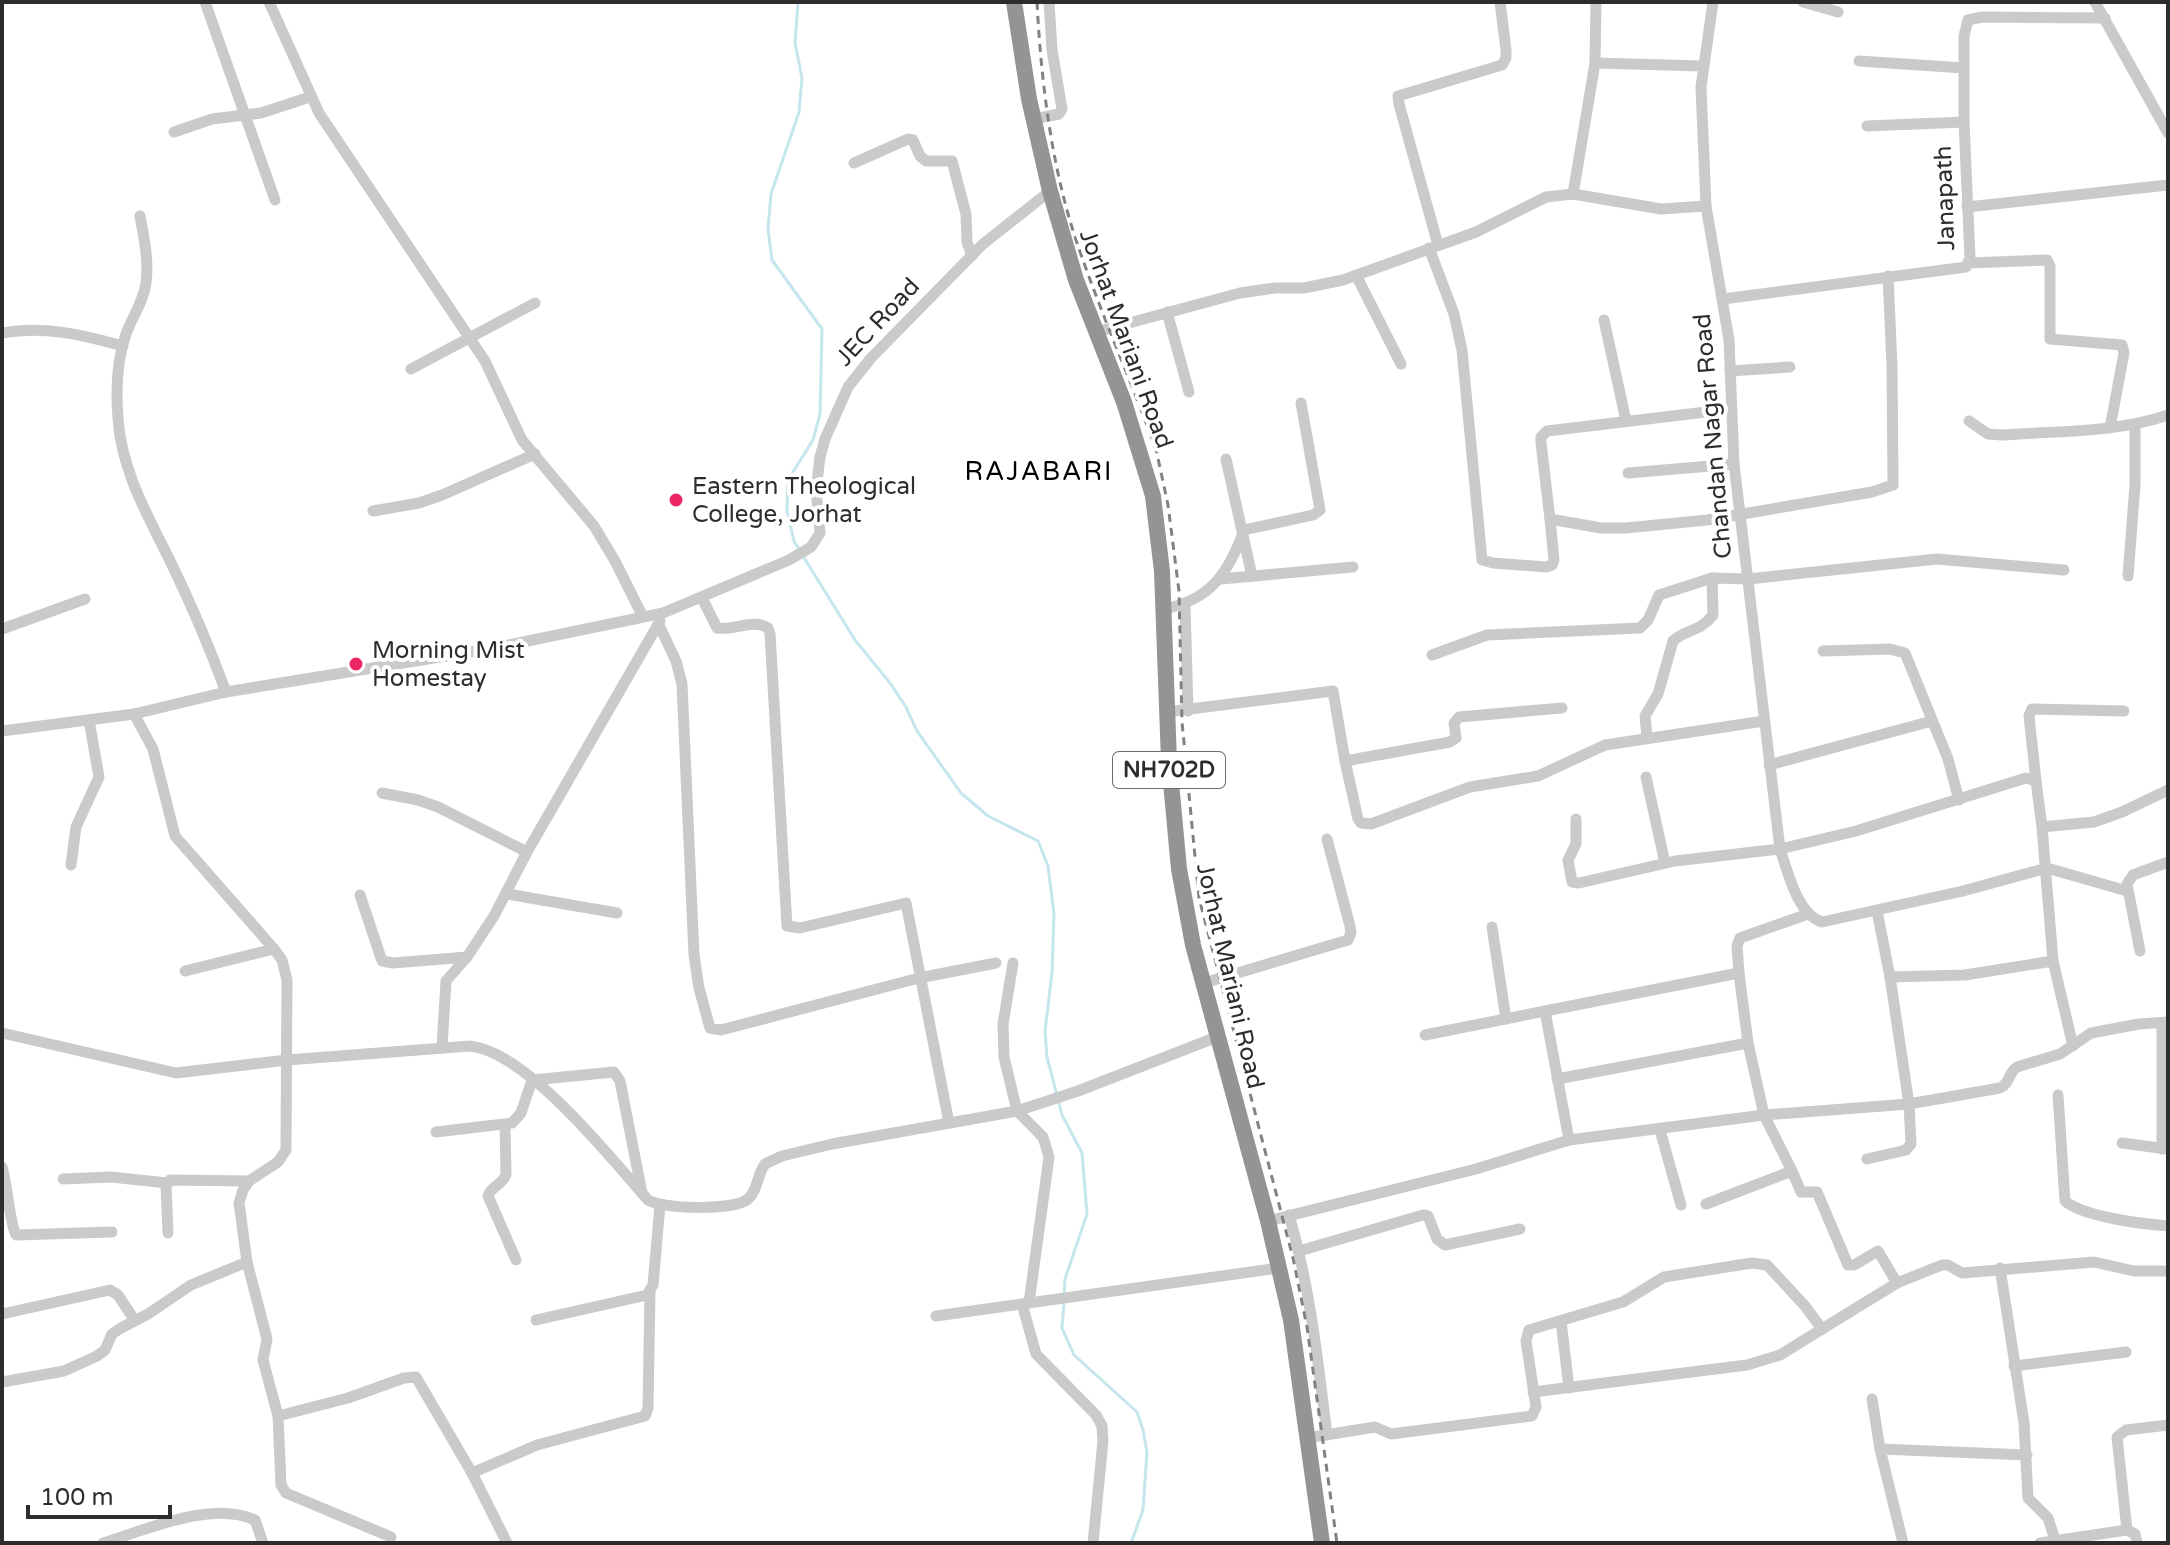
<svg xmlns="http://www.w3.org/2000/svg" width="2170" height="1545" font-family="'Varela Round',sans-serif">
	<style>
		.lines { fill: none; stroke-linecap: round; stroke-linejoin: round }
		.stream { stroke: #c4e6ec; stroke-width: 3 }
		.minor { stroke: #cacaca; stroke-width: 11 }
		.highway { stroke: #949494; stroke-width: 16 }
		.rail { stroke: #828282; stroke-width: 3; stroke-dasharray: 8 6; stroke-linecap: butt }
		.poi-dot { fill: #ec2764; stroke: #fff; stroke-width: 3 }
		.labels { text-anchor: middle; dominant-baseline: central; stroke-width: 8; stroke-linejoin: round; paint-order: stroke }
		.shield { fill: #fff; stroke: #6c6c6c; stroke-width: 2 }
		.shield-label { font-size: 22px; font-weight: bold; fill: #2d2d2d }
		.street-label { font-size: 24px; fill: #2d2d2d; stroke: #fff }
		.poi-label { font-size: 24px; fill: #2d2d2d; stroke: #fff; text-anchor: start }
		.neighbourhood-label { font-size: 26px; letter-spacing: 2px; fill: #000; stroke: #fff }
	</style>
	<rect width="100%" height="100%" fill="#fff"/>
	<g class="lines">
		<g class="stream">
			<path d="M798,2L795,43L802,78L799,112L771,194L768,229L772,260L822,329L820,414L813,440L788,480L787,512L794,541L799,549"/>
			<path d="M803,556L855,640L890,683L906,707L917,731L961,793L988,816L1038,841L1048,866L1054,914L1052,973L1045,1031L1047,1057L1062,1115L1082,1153L1087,1214L1065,1279L1064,1295"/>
			<path d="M1064,1302L1062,1328L1074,1355L1137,1412L1143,1430L1147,1452L1143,1510L1131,1543"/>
		</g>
		<g class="minor">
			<path d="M205,2L275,200"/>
			<path d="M269,2L319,113L485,361L522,440L594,526L615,561L643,617"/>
			<path d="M1803,2L1838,12"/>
			<path d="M2095,2L2168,133"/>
			<path d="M1859,61L1964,68"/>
			<path d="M1595,63L1702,66"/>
			<path d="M1033,119L1059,114L1062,109L1052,50L1049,2"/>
			<path d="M1867,126L1964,122"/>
			<path d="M174,132L212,119L261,113L310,97"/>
			<path d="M854,163L908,139L913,140L920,156L926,161H952L966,214L967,242L972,256"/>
			<path d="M1573,194L1595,63L1596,2"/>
			<path d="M1706,206L1701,87L1713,2"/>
			<path d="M1967,207L2168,185"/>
			<path d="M140,216C144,238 149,260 146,283C144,301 132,317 126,334C117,359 116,393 118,419C122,474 150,519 173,567C193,608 210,649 226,692"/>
			<path d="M1438,245L1399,104L1398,96L1502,65L1506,58V50L1500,2"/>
			<path d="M1429,248L1454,314L1462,350L1482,560L1493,563L1546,567L1552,565L1554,560L1550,519"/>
			<path d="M1969,263L2047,260L2050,266V339L2122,345L2124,353L2110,428"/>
			<path d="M1356,275L1401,364"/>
			<path d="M1723,299L1966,267L1970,258L1964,122V36L1968,20L1982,17L2105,18"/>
			<path d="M1167,312L1189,392"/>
			<path d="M1604,320L1626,421"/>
			<path d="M1096,332L1240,293L1275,288H1304L1343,280L1476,232L1546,197L1573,194L1661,209L1706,206L1729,340L1734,464L1780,849L1856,831L2026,778L2036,781L2042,827L2094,822L2122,812L2168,790"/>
			<path d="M2,333C43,325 83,335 123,346"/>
			<path d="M411,369L535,303"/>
			<path d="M1730,371L1790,367"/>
			<path d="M1731,409L1547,431L1541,437V443L1550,519L1601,528H1626L1707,520L1872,492L1893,485L1892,365L1888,276"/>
			<path d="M1969,421L1988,434L2002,435C2057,431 2115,433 2168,415"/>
			<path d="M1226,459L1252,576"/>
			<path d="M1628,473L1734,464"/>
			<path d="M373,511L419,503L442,495L535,454"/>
			<path d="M2128,576L2135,485V424"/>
			<path d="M1221,579L1353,567"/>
			<path d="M702,598L717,628C734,631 753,618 768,628L770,634L787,926L800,928L906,903L949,1123"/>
			<path d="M1185,604L1188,711"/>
			<path d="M1164,609C1211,600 1229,572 1244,530L1313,515L1320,510L1301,403"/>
			<path d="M659,625L676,661L682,684L694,955L699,988L710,1028L721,1030L919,978L996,963"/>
			<path d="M2,629L85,599"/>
			<path d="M1823,651L1890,649L1905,653L1948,759L1959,800"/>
			<path d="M1432,655L1487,635L1640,628L1648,620L1659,595L1712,578L1748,579L1937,559L2064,570"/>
			<path d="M1166,712L1333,691L1345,761L1450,742L1456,738L1454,723L1459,717L1562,708"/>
			<path d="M134,714L153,749L175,836L274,949L282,960L287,980L286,1150L278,1162L249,1181L243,1190L239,1203L247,1262L267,1339L263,1360L278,1416L281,1485L286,1493L391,1537"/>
			<path d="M2,731L134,714L226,692L489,649L663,613L789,560L811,547L820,533L816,490L820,457L825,439L848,387L871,358L983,244L1050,191"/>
			<path d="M1647,738L1645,716L1658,694L1673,641C1685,629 1699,633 1713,615L1712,578"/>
			<path d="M1345,761L1358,819L1361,823L1371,824L1470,787L1538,776L1605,745L1764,721"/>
			<path d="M1769,765L1932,721"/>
			<path d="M1646,777L1665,863"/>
			<path d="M2036,781L2029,716L2032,709L2124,711"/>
			<path d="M382,793L418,800L438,807L527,852"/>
			<path d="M1576,819V844L1568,860L1572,882L1579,883L1675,861L1780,849C1788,872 1797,914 1822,922L1963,891L2047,868L2127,891"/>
			<path d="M2042,827L2053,961L2073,1046"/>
			<path d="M71,865L76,827L99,777L89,720"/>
			<path d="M507,894L617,913"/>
			<path d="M360,895L382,961L393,963L467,957"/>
			<path d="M1492,927L1506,1019"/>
			<path d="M2140,951L2127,884L2133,875L2168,862"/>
			<path d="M1013,963L1003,1024L1004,1057L1017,1111L1043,1137L1049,1157L1029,1303"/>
			<path d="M185,971L274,949"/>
			<path d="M1739,973L1748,1043L1764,1115L1792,1171"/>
			<path d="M1890,977L1965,975L2053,961"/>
			<path d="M1204,983L1348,940L1351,933L1350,926L1327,839"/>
			<path d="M2,1033L176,1073L287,1060L470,1046C527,1052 610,1157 648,1200C662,1209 734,1211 748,1199C758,1190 757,1175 765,1164L782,1156L832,1144L1017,1111L1078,1091L1217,1037"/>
			<path d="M1425,1035L1545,1011"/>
			<path d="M442,1048L446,981L467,957L494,916L527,852L660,621"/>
			<path d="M1557,1079L1748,1043"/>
			<path d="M2058,1095L2065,1201C2084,1217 2143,1224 2168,1226"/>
			<path d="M505,1125L506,1175C502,1185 491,1186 488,1196L516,1260"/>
			<path d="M1660,1130L1681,1205"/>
			<path d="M436,1132L512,1123L521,1113L532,1080L614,1072L620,1081L642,1193"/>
			<path d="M1569,1140L1545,1011L1739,973L1737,946L1740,938L1808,914"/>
			<path d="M2122,1143L2167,1149"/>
			<path d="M2162,1149V1023"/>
			<path d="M1867,1159L1906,1150L1911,1144L1909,1104L1890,977L1877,911"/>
			<path d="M2,1167C7,1183 10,1225 16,1235L112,1232"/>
			<path d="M63,1179L111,1177L167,1183"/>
			<path d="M1706,1204L1792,1171L1801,1192H1817L1848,1265H1854L1878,1251L1897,1283"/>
			<path d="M1289,1215C1310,1287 1318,1361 1327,1435"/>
			<path d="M1268,1221L1476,1169L1569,1140L1764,1115L1909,1104L2000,1088C2010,1084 2008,1073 2017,1067L2060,1054L2091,1033L2139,1024L2168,1022"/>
			<path d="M168,1233L166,1186L170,1180L249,1181"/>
			<path d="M1299,1251L1423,1215L1428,1216L1437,1239L1445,1245L1520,1229"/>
			<path d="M2000,1268L2024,1423L2028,1498L2048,1518L2056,1543"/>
			<path d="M1022,1304L1036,1354L1096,1415L1102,1426L1103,1441L1093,1543"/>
			<path d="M2,1314L110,1290L118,1295L135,1321"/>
			<path d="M936,1316L1279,1268"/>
			<path d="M536,1320L647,1295L653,1285L660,1205"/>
			<path d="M1561,1321L1569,1388"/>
			<path d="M2014,1366L2126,1352"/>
			<path d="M2,1382L64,1371L97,1356L105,1350L112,1334L121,1328L148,1314L191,1285L247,1262"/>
			<path d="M1533,1392L1747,1365L1780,1355L1822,1329"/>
			<path d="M1872,1399L1880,1449L1903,1543"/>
			<path d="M278,1416L348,1398L404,1378L416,1377L472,1473L507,1543"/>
			<path d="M1307,1438L1375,1427L1391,1434L1532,1416L1536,1407L1526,1341L1529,1330L1623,1302L1664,1277L1752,1263L1767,1265L1805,1306L1822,1329L1897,1283L1942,1265H1948L1962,1273L2094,1262L2134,1271H2168"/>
			<path d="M1880,1449L2027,1455"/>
			<path d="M472,1473L537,1445L645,1416L648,1408L650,1292"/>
			<path d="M103,1543C146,1530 211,1500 255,1520L263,1543"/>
			<path d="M2040,1543L2127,1530"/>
			<path d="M2137,1543L2135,1534L2127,1530L2117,1437L2126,1430L2168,1425"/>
		</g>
		<path class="highway" d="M1014,2L1029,99L1050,191L1076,280L1124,402L1153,496L1162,571L1169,761L1179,869L1193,945L1268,1221L1291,1320L1322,1543"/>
		<path class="rail" d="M1037,2C1041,80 1051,163 1075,237C1099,309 1130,378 1156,449L1168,505L1179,591L1182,722L1199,898L1293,1258L1307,1327L1337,1543"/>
	</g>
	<g class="poi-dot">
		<circle cx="676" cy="500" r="8"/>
		<circle cx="356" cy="664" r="8"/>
	</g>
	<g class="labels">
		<rect class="shield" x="1113" y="752" width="112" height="36" rx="6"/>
		<g class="shield-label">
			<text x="1169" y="770">NH702D</text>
		</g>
		<g class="street-label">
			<text transform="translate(1945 198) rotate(-92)">Janapath</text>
			<text transform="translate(878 322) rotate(-47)">JEC Road</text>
			<text transform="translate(1126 339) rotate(70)">Jorhat Mariani Road</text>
			<text transform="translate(1713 436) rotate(-95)">Chandan Nagar Road</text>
			<text transform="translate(1230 976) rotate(77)">Jorhat Mariani Road</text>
		</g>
		<g class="poi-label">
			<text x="692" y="486">Eastern Theological<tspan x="692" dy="28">College, Jorhat</tspan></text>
			<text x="372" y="650">Morning Mist<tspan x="372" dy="28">Homestay</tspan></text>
		</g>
		<g class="neighbourhood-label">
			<text x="1039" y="471">RAJABARI</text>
		</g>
	</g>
	<rect width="2170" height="1545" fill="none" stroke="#2d2d2d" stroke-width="8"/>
	<path d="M28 1505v12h142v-12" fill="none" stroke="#2d2d2d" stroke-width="4"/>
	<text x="40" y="1505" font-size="24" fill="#2d2d2d" stroke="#ffffff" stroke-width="6" paint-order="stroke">100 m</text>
</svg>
